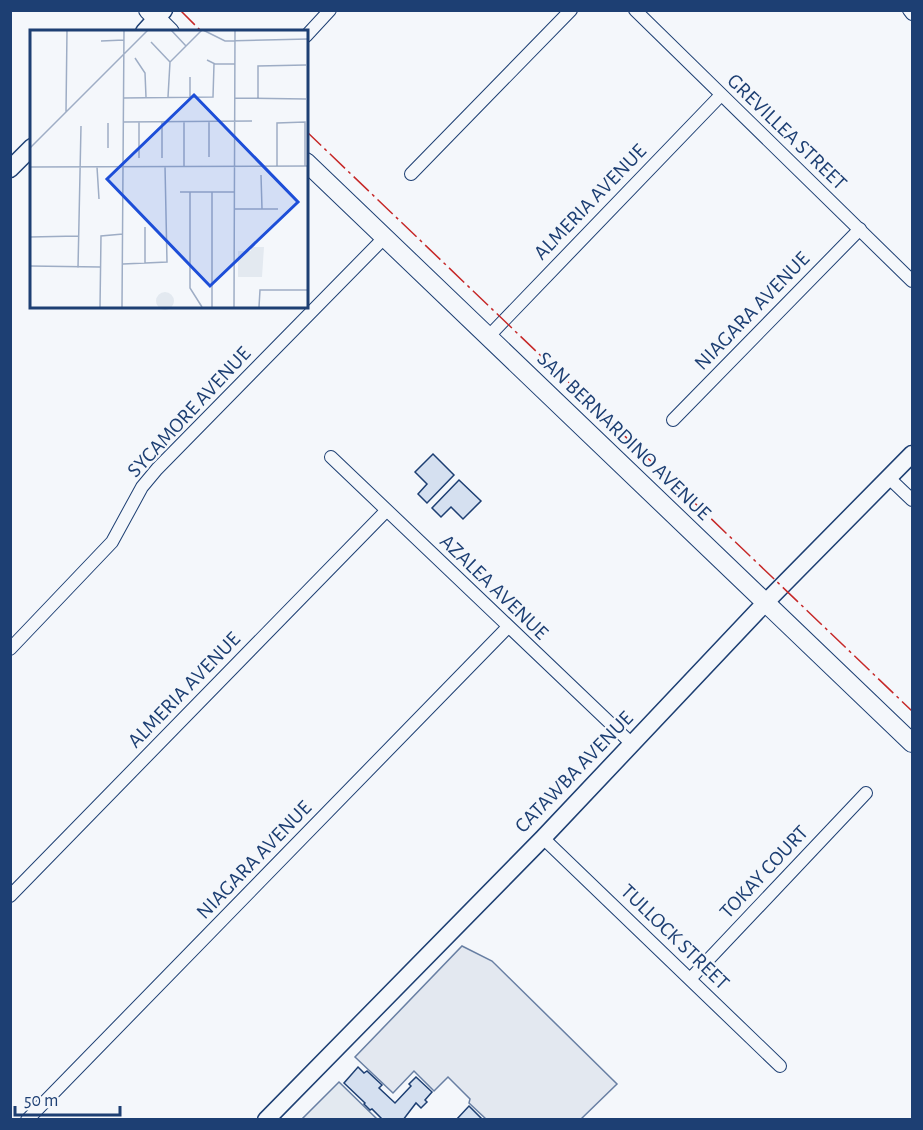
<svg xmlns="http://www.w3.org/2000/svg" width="923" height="1130" font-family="'Alegreya Sans',sans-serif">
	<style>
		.green { fill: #e3e9f0; stroke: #687fa3; stroke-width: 1.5 }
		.parking { fill: #e3e8f0; stroke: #687fa3; stroke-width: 1.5 }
		.building { fill: #d5e0f0; stroke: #1d3f73; stroke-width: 1.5 }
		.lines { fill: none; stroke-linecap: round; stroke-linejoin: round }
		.minor-casing { stroke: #1d3f73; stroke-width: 14 }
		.tertiary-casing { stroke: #1d3f73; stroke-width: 19 }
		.secondary-casing { stroke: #1d3f73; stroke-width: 20 }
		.minor { stroke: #f4f7fb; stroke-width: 12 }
		.tertiary { stroke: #f4f7fb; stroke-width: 16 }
		.secondary { stroke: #f4f7fb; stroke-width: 18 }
		.power { stroke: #c62828; stroke-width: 1.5; stroke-dasharray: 21 4.5 3 4.5; stroke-linecap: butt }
		.labels { text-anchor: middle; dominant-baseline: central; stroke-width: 4.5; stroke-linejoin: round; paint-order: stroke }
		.street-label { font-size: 21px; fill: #1d3f73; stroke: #f4f7fb }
		.inset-road { fill: none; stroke: #9eadc5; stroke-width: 1.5 }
		.view { fill: #1d4ed8; fill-opacity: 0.15; stroke: #1d4ed8; stroke-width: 3 }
		.inset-edge { fill: none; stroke: #1d3f73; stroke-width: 3 }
	</style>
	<rect width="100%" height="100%" fill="#f4f7fb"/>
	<path class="green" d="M339,1082L377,1119H302Z"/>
	<path class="parking" d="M462,946L492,961L617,1084L581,1119H486L469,1103L470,1099L448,1077L434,1091L414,1071L393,1093L355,1057Z"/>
	<g class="building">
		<path d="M433,454L454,475L427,503L418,494L427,484L415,472Z"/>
		<path d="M459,480L481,501L463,519L451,507L441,517L432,508Z"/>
		<path d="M358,1067L364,1073L367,1071L382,1085L379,1088L395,1103L411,1086L409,1084L416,1077L432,1092L425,1100L427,1102L421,1108L416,1103L403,1120H383L372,1109L370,1110L364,1104L365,1103L344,1083Z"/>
		<path d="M469,1106L483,1120H456Z"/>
	</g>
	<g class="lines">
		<defs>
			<g id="minor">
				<path d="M635,10L912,281"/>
				<path d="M909,10L912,14"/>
				<path d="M306,36L330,10"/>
				<path d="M411,174L571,10"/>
				<path d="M488,337L721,95"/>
				<path d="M673,420L860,229"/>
				<path d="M331,457L632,744"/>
				<path d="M889,478L912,500"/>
				<path d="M10,649L112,542L142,487L157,469L385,237"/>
				<path d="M543,838L780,1066"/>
				<path d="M10,896L386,511"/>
				<path d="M691,978L866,793"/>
				<path d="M27,1120L508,627"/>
			</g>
			<g id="tertiary">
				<path d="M144,32L164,10"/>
				<path d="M10,169L32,147"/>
				<path d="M266,1120L543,838L766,602L912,454"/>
			</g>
			<g id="secondary">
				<path d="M148,10L170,32"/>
				<path d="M306,162L912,743"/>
			</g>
		</defs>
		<use href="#minor" class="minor-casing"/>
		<use href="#tertiary" class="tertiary-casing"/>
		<use href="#secondary" class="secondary-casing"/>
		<use href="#minor" class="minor"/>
		<use href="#tertiary" class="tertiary"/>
		<use href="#secondary" class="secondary"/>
		<g class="power">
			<path d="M180,10L202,32"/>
			<path d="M306,131L912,711"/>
		</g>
	</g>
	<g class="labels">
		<g class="street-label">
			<text transform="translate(787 132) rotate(44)">GREVILLEA STREET</text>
			<text transform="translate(590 202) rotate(-46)">ALMERIA AVENUE</text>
			<text transform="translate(752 311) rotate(-46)">NIAGARA AVENUE</text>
			<text transform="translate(189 412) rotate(-47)">SYCAMORE AVENUE</text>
			<text transform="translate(624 436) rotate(44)">SAN BERNARDINO AVENUE</text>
			<text transform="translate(494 587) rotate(44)">AZALEA AVENUE</text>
			<text transform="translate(184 690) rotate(-46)">ALMERIA AVENUE</text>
			<text transform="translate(574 772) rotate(-46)">CATAWBA AVENUE</text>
			<text transform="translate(254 860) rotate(-46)">NIAGARA AVENUE</text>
			<text transform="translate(764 872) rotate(-47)">TOKAY COURT</text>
			<text transform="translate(675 937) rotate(44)">TULLOCK STREET</text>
		</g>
	</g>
	<g transform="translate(30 30)">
		<rect width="278" height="278" fill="#f4f7fb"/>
		<path d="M221,217H234L232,247H208V221H221ZM126 271a9 9 0 1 1 18 0a9 9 0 1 1-18 0Z" fill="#e3e9f0"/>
		<path class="inset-road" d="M141,0L156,16M173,0L195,11L278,9M71,11L94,10M121,12L140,32M105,28L115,43L116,67M177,30L185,34H205M138,67L140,32L172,0M160,67V47M93,68L183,67L184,34M205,68L276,69M228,68V36L276,35M36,82L37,0M93,92L222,91M78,93V118M0,118L118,0M179,127V92M109,128V92M132,128V92M154,136V92M247,136V93L275,92V136M0,137L278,136M67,137L69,169M231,145L232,179M150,162H205M160,162V258L172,277M205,179H248M115,197V234M0,207L48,206M93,234L137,232L135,136M0,236L70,237M48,238L51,96M70,277L71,206L93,204M92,277L94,0M182,277V162M204,277L205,0M229,277L230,260H278"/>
		<path class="view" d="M164,65L268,172L180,256L77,149Z"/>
		<rect width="278" height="278" class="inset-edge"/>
	</g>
	<rect width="923" height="1130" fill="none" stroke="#1d3f73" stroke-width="24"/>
	<path d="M15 1106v9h105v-9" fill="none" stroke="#1d3f73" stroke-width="3"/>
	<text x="24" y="1106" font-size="18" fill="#1d3f73" stroke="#f4f7fb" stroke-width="4.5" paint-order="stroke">50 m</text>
</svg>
